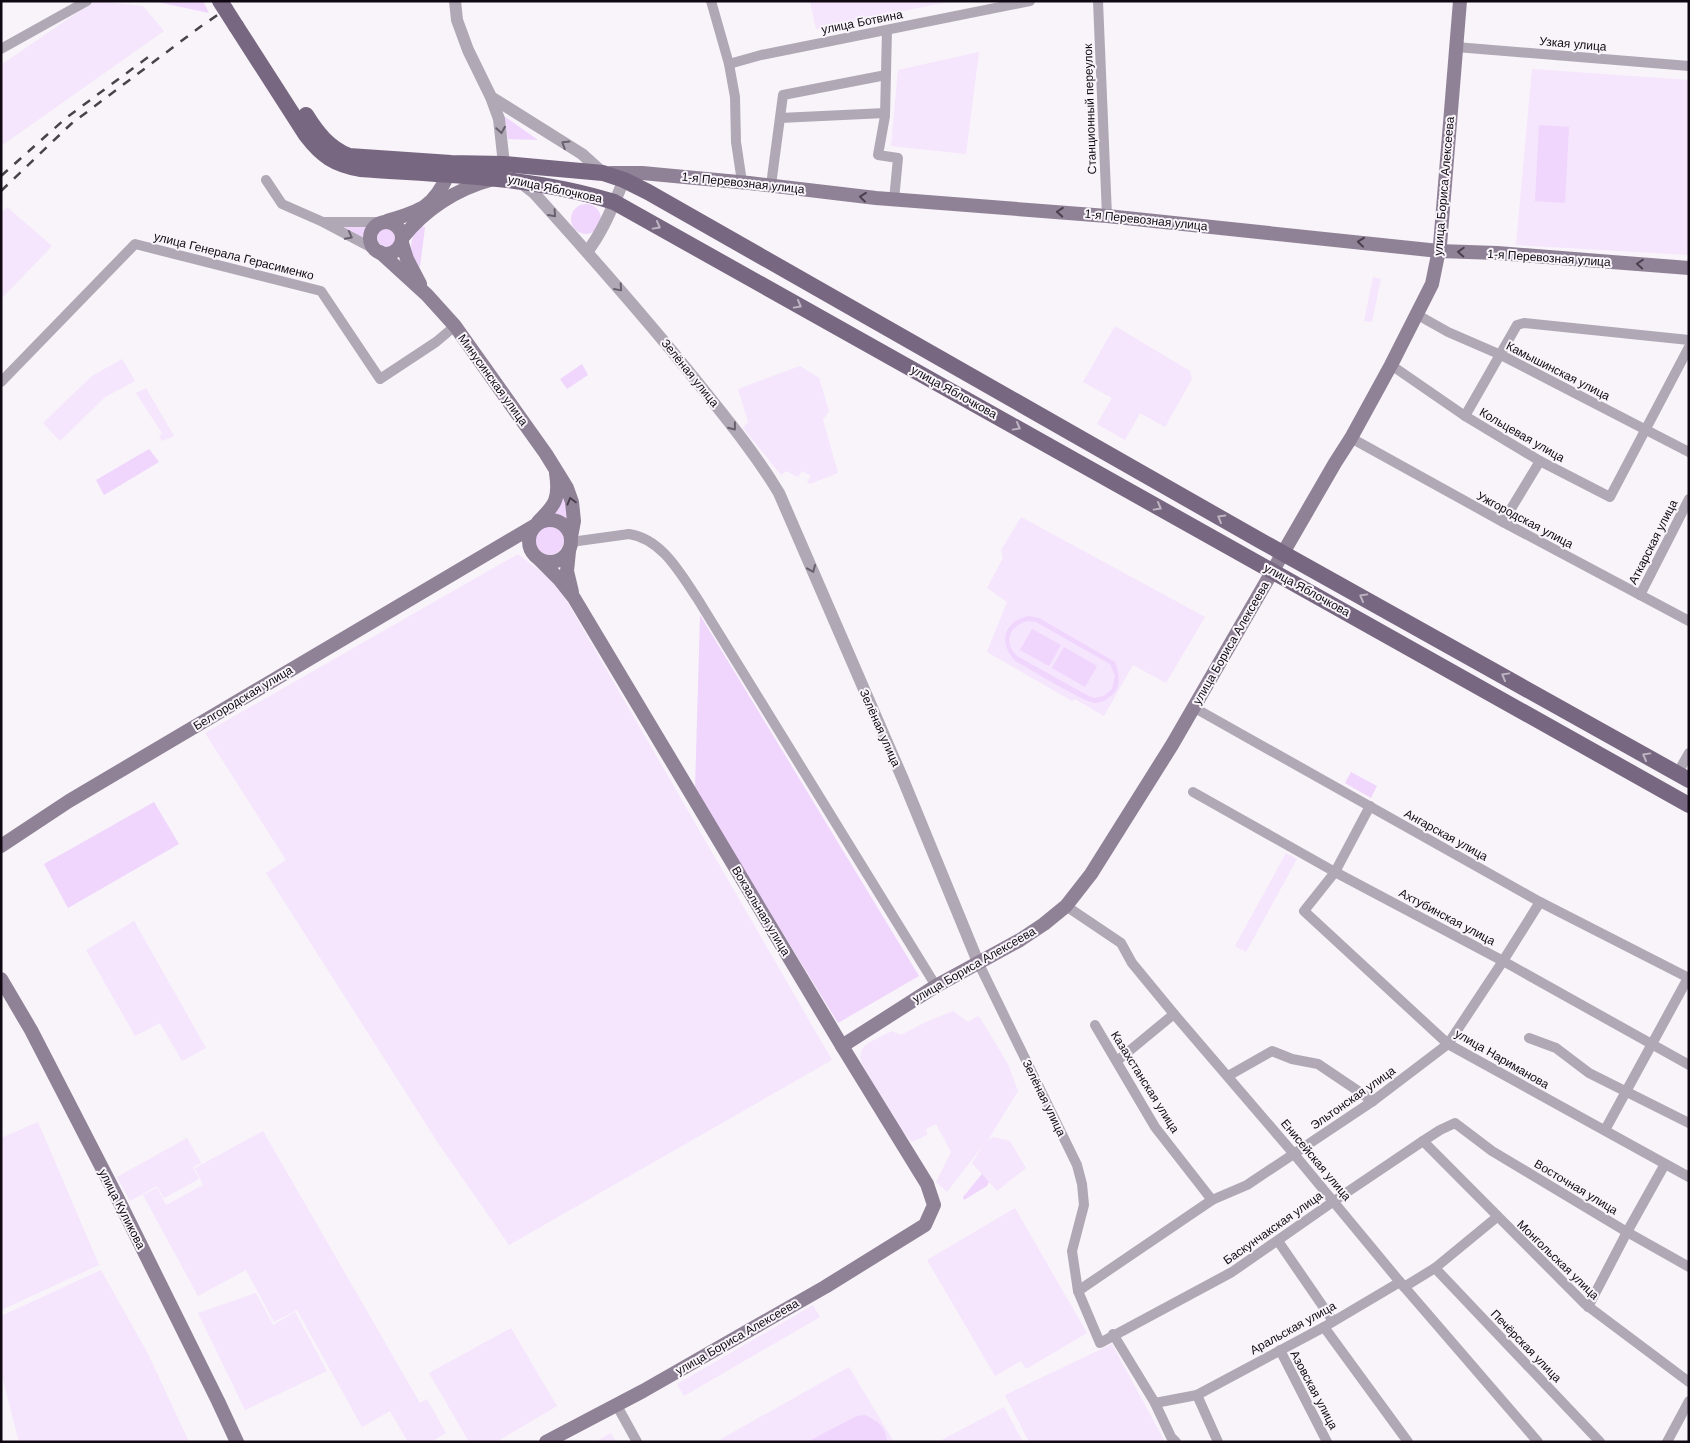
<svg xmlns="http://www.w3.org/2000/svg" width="1690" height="1443" font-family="Arial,sans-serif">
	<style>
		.built { fill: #f5e5fd }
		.green { fill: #f0d5fd; fill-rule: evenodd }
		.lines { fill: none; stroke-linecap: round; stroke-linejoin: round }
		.minor { stroke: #b1a8b6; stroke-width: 10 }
		.tertiary { stroke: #b1a8b6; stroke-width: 12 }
		.secondary { stroke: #908296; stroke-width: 14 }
		.primary { stroke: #786780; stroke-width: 16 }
		.rail { stroke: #49424b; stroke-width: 2.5; stroke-dasharray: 9 9; stroke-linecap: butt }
		.primary-bridge { stroke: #786780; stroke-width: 16 }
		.oneway { stroke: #69606d }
		.oneway2 { stroke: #4a3f4e }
		.oneway3 { stroke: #beb5c3 }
		.labels { text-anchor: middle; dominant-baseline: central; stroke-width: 4; stroke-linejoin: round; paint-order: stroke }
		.street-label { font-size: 12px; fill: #100913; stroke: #f8f4fa }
	</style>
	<rect width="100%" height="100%" fill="#f8f4fa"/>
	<g class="built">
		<path d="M94,1L143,6L164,31L1,146V65Z"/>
		<path d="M810,1H952L816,29Z"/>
		<path d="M979,52L966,154L891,146L898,70Z"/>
		<path d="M1532,69L1689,80V255L1516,245Z"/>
		<path d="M7,207L52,246L1,299V213Z"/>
		<path d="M1373,277L1381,279L1372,322L1364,321Z"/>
		<path d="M1115,326L1190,371L1192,379L1165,427L1140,413L1125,440L1097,424L1112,398L1083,382Z"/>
		<path d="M122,359L135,381L105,397L60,441L43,423L92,376Z"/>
		<path d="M800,366L819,378L829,411L823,420L838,473L810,484L807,482L811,476L802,471L798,477L786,471L781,475L743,428L748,422L738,389Z"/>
		<path d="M146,388L174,436L162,441L159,437L162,433L136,393Z"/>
		<path d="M1021,517L1205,617L1166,683L1133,665L1104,716L1075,699L1072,701L987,652L1007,602L987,588L1003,558L1001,550Z"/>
		<path d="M518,554L557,584L832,1060L509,1245L438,1143L266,873L286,860L205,733Z"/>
		<path d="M1286,853L1297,859L1246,952L1235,946Z"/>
		<path d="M134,921L206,1048L182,1061L160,1023L135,1036L86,950Z"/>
		<path d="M953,1011L968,1022L978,1016L982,1021L1008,1064L1018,1091L988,1140L993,1137L1010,1141L1026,1168L997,1191L972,1163L984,1144L947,1192L936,1182L951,1152L936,1124L926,1129L927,1135L912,1142L895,1122L862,1064L860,1057L862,1049L868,1043L892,1031L901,1035L926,1022Z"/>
		<path d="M38,1122L99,1265L1,1310V1138Z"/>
		<path d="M263,1131L420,1403L427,1399L446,1433L431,1442H408L390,1411L362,1427L297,1310L274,1322L246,1270L198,1296L143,1195L157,1188L166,1205L203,1185L195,1168Z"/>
		<path d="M187,1138L201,1163L193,1167L199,1179L164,1198L157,1186L130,1201L117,1177Z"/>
		<path d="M1015,1208L1087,1333L1026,1369L1021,1361L995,1376L927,1260Z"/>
		<path d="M101,1270L148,1354L189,1442H19L1,1372V1316Z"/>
		<path d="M256,1293L273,1325L295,1312L327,1371L245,1410L198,1313Z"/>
		<path d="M813,1305L820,1317L684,1396L677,1384Z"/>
		<path d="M511,1328L557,1406L496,1442H469L429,1373Z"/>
		<path d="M1112,1344L1165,1442H1029L1005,1395Z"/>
		<path d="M849,1367L894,1442H722L721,1439Z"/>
		<path d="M1004,1407L1023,1442H938Z"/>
		<path d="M611,1433L616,1442H595Z"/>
	</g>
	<g class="green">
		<path d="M153,1H203L209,13Z"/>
		<path d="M504,116L538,140L508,139Z"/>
		<path d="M1539,125L1569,127L1565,203L1535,201Z"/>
		<circle cx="586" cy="219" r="15"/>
		<path d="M372,225L368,235L369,242L342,226Z"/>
		<circle cx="387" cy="237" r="10"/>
		<path d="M422,227H425L420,267C410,255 406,237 422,227Z"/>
		<path d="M582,364L588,375L567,389L560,379Z"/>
		<path d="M149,449L159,462L104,495L96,480Z"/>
		<path d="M562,484L570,523L561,516L550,514Z"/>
		<circle cx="549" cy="540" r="15"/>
		<path d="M700,615L919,976L838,1023L695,790Z"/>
		<path d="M1028,616L1039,618L1115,662C1119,673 1122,686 1112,695C1107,699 1102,703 1095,703C1083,702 1029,668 1015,661C998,642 1004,622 1028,616ZM1028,621L1036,622L1110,664L1115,676L1112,689L1104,696L1094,698L1083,693L1017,656C1002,642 1010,625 1028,621Z"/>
		<path d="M1032,629L1061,645L1049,666L1020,650Z"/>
		<path d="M1064,647L1097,666L1085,687L1052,668Z"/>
		<path d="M1351,772L1377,786L1371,798L1345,783Z"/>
		<path d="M154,802L179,844L68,908L44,864Z"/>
		<path d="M982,1174L989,1182L987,1186L964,1200L963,1197Z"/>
		<path d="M865,1415C878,1421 886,1427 887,1442H807L857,1416Z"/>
	</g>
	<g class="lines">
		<g class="minor">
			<path d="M711,1L729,64L735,97L736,142L742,182"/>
			<path d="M1098,1L1107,216"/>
			<path d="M887,30L885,116L878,155L898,158L894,200"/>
			<path d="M1456,47L1689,66"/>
			<path d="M1,49L87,1"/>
			<path d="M729,64L761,55L1030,1"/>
			<path d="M780,118L885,113"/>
			<path d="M266,180L282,204L323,222L376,250"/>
			<path d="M771,185L783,95L886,75"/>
			<path d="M324,222H382"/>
			<path d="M1416,314L1448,332L1501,355L1689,452"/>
			<path d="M1689,340L1524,323L1517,325L1465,416L1540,461L1610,497L1689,347"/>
			<path d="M1391,365L1465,416"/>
			<path d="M1,382L135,244L321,291L380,379L436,342L455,326"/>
			<path d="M1351,438L1503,522L1689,621"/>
			<path d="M1503,522L1540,461"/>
			<path d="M571,542L629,534C662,539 680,573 697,598L936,986"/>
			<path d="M1640,595L1689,499"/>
			<path d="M1193,707L1540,902L1689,978"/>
			<path d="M1677,774L1689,753"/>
			<path d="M1193,792L1335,872L1503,961L1689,1065"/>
			<path d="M1370,806L1335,872L1304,911L1448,1044L1689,1177"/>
			<path d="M1066,906L1121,943L1132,963L1174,1014L1294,1154L1400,1282L1538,1442"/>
			<path d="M978,962L1077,1165L1082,1184L1084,1205L1072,1251L1078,1291L1100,1343L1232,1272L1334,1201L1423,1141L1440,1130L1455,1123L1492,1151L1627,1232L1689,1267"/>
			<path d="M1095,1025L1155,1127L1212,1200"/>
			<path d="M1529,1038L1556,1048L1589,1073L1689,1123"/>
			<path d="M1117,1061L1174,1014"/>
			<path d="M1228,1076L1272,1051L1292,1059L1318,1064L1373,1101"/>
			<path d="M1605,1130L1688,978"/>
			<path d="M1423,1141L1585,1304L1689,1382"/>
			<path d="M1278,1241L1333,1321"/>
			<path d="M1435,1268L1600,1442"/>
			<path d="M1404,1287L1435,1268L1497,1217"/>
			<path d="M1078,1291L1212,1200L1247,1185L1373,1101L1448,1044L1503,961L1540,902"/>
			<path d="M1588,1307L1627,1232L1665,1164"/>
			<path d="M1324,1327L1408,1442"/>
			<path d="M1113,1334L1155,1403L1197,1395L1218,1442"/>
			<path d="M1280,1350L1327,1442"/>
			<path d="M1197,1395L1324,1327L1400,1282"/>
			<path d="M1155,1403L1171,1437L1176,1442"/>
			<path d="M616,1404L637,1442"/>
			<path d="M1667,1442L1689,1401"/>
		</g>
		<g class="tertiary">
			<path d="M455,1L457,20L468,50L491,97L499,119L504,164"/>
			<path d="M491,97L582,154L603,173"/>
			<path d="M520,182L534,193C590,255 645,317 698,383C726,418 755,453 779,493L902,777L978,962"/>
			<path d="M587,252C604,230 613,205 624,180"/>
		</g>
		<g class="secondary">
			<path d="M611,173H642L749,183L876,198L1107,216L1439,251L1497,253L1689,268"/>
			<path d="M387,221C420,211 433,208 448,175"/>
			<circle cx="386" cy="238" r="16"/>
			<path d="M403,237C425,210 456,189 490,180"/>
			<path d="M402,243L407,259L420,284"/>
			<path d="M380,252L427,295L455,326L546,454L567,488L572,502L574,521L571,537"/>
			<circle cx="550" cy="541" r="21"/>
			<path d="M538,522C555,505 560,499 556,473"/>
			<path d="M569,551L567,571L572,592"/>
			<path d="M540,560L559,579L574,598L842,1046L927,1184L934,1205L925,1225L825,1287L643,1391L546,1442"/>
			<path d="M1,846L69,801L534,526"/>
			<path d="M1,979L31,1030L117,1197L218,1401L237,1442"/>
			<path d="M842,1046L936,986L1020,940L1044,924L1066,906L1091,874L1172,745L1335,463L1351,438L1391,365L1432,284L1440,245L1460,1"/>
		</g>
		<g class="primary">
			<path d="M236,26L306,135C322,156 334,164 360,169C446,175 532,176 614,202L1689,805"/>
			<path d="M306,115C317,133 329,148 349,156L451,163L504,164L603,173L624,180L648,192L1261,541L1689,780"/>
		</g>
		<g class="rail">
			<path d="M1,176L66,118L155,52"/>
			<path d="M1,191L71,124L200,27L238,1"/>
		</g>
		<path class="primary-bridge" d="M220,1L236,26"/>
	</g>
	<defs><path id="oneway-chevron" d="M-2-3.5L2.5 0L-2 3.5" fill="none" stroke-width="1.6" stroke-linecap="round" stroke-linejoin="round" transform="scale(1.25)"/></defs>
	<g class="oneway">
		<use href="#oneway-chevron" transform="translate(501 130) rotate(81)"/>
		<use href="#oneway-chevron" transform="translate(565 144) rotate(-148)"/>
		<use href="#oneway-chevron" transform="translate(553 214) rotate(48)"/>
		<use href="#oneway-chevron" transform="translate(349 236) rotate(28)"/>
		<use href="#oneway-chevron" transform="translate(619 288) rotate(49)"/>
		<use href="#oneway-chevron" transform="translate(733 427) rotate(52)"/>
		<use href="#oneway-chevron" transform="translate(812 569) rotate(67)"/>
	</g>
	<g class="oneway2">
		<use href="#oneway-chevron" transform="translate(863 197) rotate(-173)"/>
		<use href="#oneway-chevron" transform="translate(1060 212) rotate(-176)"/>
		<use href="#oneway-chevron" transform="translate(1361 242) rotate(-174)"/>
		<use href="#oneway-chevron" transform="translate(1461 252) rotate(-177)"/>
		<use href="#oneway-chevron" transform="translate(1640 264) rotate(-176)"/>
		<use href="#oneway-chevron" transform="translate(571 501) rotate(-105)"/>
	</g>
	<g class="oneway3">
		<use href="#oneway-chevron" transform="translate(657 226) rotate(29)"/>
		<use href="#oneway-chevron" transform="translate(798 305) rotate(29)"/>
		<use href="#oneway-chevron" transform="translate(1017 427) rotate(29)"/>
		<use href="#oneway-chevron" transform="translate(1158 507) rotate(29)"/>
		<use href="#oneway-chevron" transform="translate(1221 518) rotate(-150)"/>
		<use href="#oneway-chevron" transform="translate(1363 597) rotate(-151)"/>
		<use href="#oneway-chevron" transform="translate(1505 676) rotate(-151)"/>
		<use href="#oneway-chevron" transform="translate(1646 756) rotate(-151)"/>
	</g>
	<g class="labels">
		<g class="street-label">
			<text transform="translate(862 22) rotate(-11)">улица Ботвина</text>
			<text transform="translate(1573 44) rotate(5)">Узкая улица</text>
			<text transform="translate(1090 109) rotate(-92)">Станционный переулок</text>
			<text transform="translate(743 183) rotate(6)">1-я Перевозная улица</text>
			<text transform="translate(1444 186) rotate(-85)">улица Бориса Алексеева</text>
			<text transform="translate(555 189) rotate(12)">улица Яблочкова</text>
			<text transform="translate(1146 220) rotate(6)">1-я Перевозная улица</text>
			<text transform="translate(234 256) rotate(14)">улица Генерала Герасименко</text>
			<text transform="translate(1549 258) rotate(4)">1-я Перевозная улица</text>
			<text transform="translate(1558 371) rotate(27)">Камышинская улица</text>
			<text transform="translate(690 373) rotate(51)">Зелёная улица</text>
			<text transform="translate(493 380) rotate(54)">Минусинская улица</text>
			<text transform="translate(954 392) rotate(29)">улица Яблочкова</text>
			<text transform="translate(1522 435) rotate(30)">Кольцевая улица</text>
			<text transform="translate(1525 520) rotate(28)">Ужгородская улица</text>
			<text transform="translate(1653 542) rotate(-63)">Аткарская улица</text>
			<text transform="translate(1307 590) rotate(29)">улица Яблочкова</text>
			<text transform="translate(1231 643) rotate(-60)">улица Бориса Алексеева</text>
			<text transform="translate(243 698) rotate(-31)">Белгородская улица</text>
			<text transform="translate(880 728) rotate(66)">Зелёная улица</text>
			<text transform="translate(1446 835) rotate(29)">Ангарская улица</text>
			<text transform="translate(761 911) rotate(59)">Вокзальная улица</text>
			<text transform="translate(1447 917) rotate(28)">Ахтубинская улица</text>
			<text transform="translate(974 965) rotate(-30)">улица Бориса Алексеева</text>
			<text transform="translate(1502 1059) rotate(30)">улица Нариманова</text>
			<text transform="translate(1145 1082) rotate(58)">Казахстанская улица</text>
			<text transform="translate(1044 1098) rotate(64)">Зелёная улица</text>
			<text transform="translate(1353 1098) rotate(-35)">Эльтонская улица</text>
			<text transform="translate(1316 1160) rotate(50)">Енисейская улица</text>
			<text transform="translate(1576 1187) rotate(31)">Восточная улица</text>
			<text transform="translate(122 1209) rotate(63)">улица Куликова</text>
			<text transform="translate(1273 1228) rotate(-35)">Баскунчакская улица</text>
			<text transform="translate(1558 1260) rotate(44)">Монгольская улица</text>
			<text transform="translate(1293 1328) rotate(-29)">Аральская улица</text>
			<text transform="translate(737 1337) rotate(-30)">улица Бориса Алексеева</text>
			<text transform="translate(1526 1346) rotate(46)">Печёрская улица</text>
			<text transform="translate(1314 1390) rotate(62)">Азовская улица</text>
		</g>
	</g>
	<rect width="1690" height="1443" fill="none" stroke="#100913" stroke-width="5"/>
</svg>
